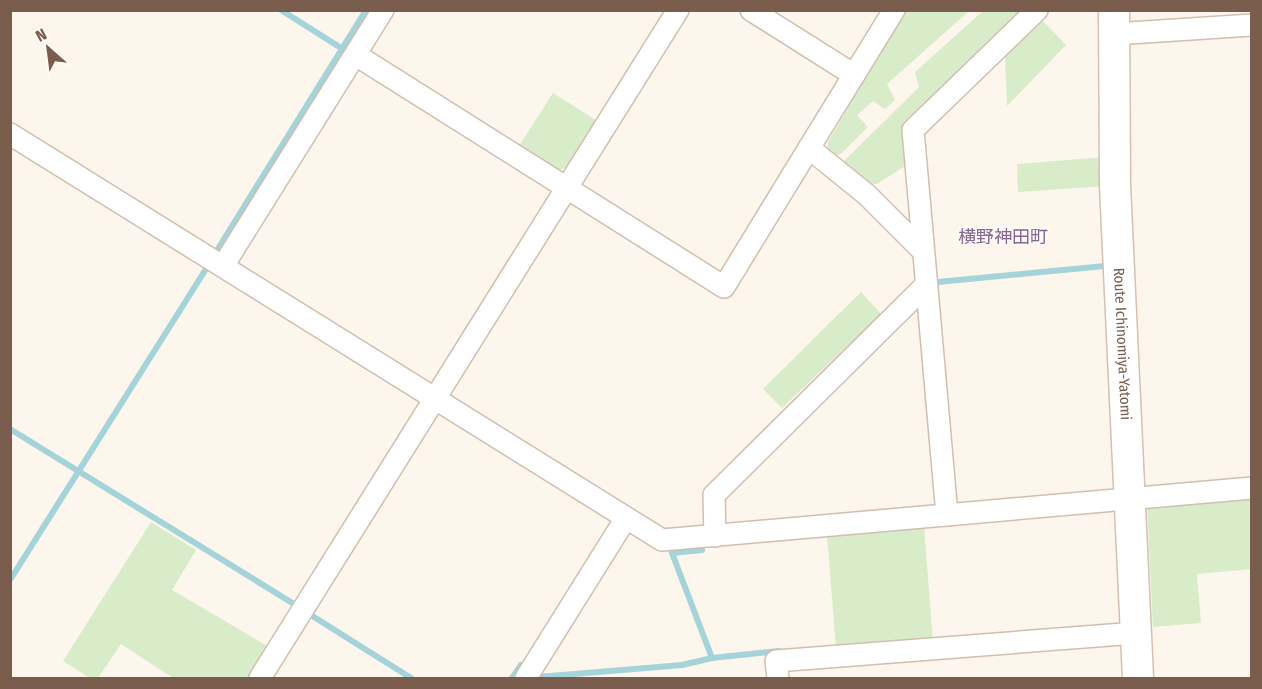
<svg xmlns="http://www.w3.org/2000/svg" width="1262" height="689" font-family="'Fira Sans Condensed','Noto Sans JP',sans-serif">
	<style>
		.green { fill: #d8ecc9 }
		.lines { fill: none; stroke-linecap: round; stroke-linejoin: round }
		.stream { stroke: #a5d3da; stroke-width: 6 }
		.minor-casing { stroke: #d1beb0; stroke-width: 24 }
		.secondary-casing { stroke: #d6c0b0; stroke-width: 33 }
		.minor { stroke: #fff; stroke-width: 21 }
		.secondary { stroke: #fff; stroke-width: 30 }
		.labels { text-anchor: middle; dominant-baseline: central; stroke-width: 5; stroke-linejoin: round; paint-order: stroke }
		.street-label { font-size: 15px; fill: #7a5c4d; stroke: #fffaf3 }
		.quarter-label { font-size: 18px; fill: #846695; stroke: #fffaf3 }
	</style>
	<rect width="100%" height="100%" fill="#fdf6ec"/>
	<g class="green">
		<path d="M905,11H969L887,84L895,100L885,109L873,101L857,115L868,127L842,153L835,156L827,151L828,142Z"/>
		<path d="M983,11H1021L903,129L905,166L877,184H869L843,162L919,87L915,72Z"/>
		<path d="M1041,19L1066,45L1007,106L1005,54Z"/>
		<path d="M553,93L599,122L570,167L557,170L519,146Z"/>
		<path d="M1106,157L1107,186L1018,192L1017,164Z"/>
		<path d="M861,292L881,314L782,408L763,389Z"/>
		<path d="M1251,495V569L1197,574L1201,623L1153,627L1147,504Z"/>
		<path d="M151,522L196,550L172,590L269,647L250,678H173L121,644L98,678H90L63,661Z"/>
		<path d="M924,526L933,641L836,649L827,535Z"/>
	</g>
	<g class="lines">
		<g class="stream">
			<path d="M281,10L341,48"/>
			<path d="M216,252L366,10"/>
			<path d="M938,282L1105,266"/>
			<path d="M10,429L294,604"/>
			<path d="M702,550L672,553L712,658"/>
			<path d="M10,580L206,269"/>
			<path d="M314,617L411,678"/>
			<path d="M538,677L682,665L712,658L779,651"/>
			<path d="M512,678L521,665"/>
		</g>
		<defs>
			<g id="minor">
				<path d="M751,10L854,75"/>
				<path d="M1114,34L1252,25"/>
				<path d="M356,55L724,287L809,148L867,195L922,250"/>
				<path d="M10,134L662,540L1252,488"/>
				<path d="M809,148L894,10"/>
				<path d="M223,266L383,10"/>
				<path d="M947,515L913,130L1037,10"/>
				<path d="M715,536L714,495L925,286"/>
				<path d="M260,678L678,10"/>
				<path d="M526,678L626,518"/>
				<path d="M778,678L776,661L1136,633"/>
			</g>
			<g id="secondary">
				<path id="s1" d="M1114,10L1115,185L1138,678"/>
			</g>
		</defs>
		<use href="#minor" class="minor-casing"/>
		<use href="#secondary" class="secondary-casing"/>
		<use href="#minor" class="minor"/>
		<use href="#secondary" class="secondary"/>
	</g>
	<g class="labels">
		<g class="street-label">
			<text stroke="none"><textPath href="#s1" startOffset="334">Route Ichinomiya-Yatomi</textPath></text>
		</g>
		<g class="quarter-label">
			<text x="1003" y="237">横野神田町</text>
		</g>
	</g>
	<rect width="1262" height="689" fill="none" stroke="#7a5c4d" stroke-width="24"/>
	<g transform="translate(48 48) rotate(332)" stroke="#fffaf3" stroke-width="4.5" paint-order="stroke">
	<path d="M0-4.5L10 22L0 15L-10 22Z" fill="#7a5c4d"/>
	<text y="-9" font-size="16" font-weight="bold" text-anchor="middle" fill="#7a5c4d">N</text>
	</g>
</svg>
